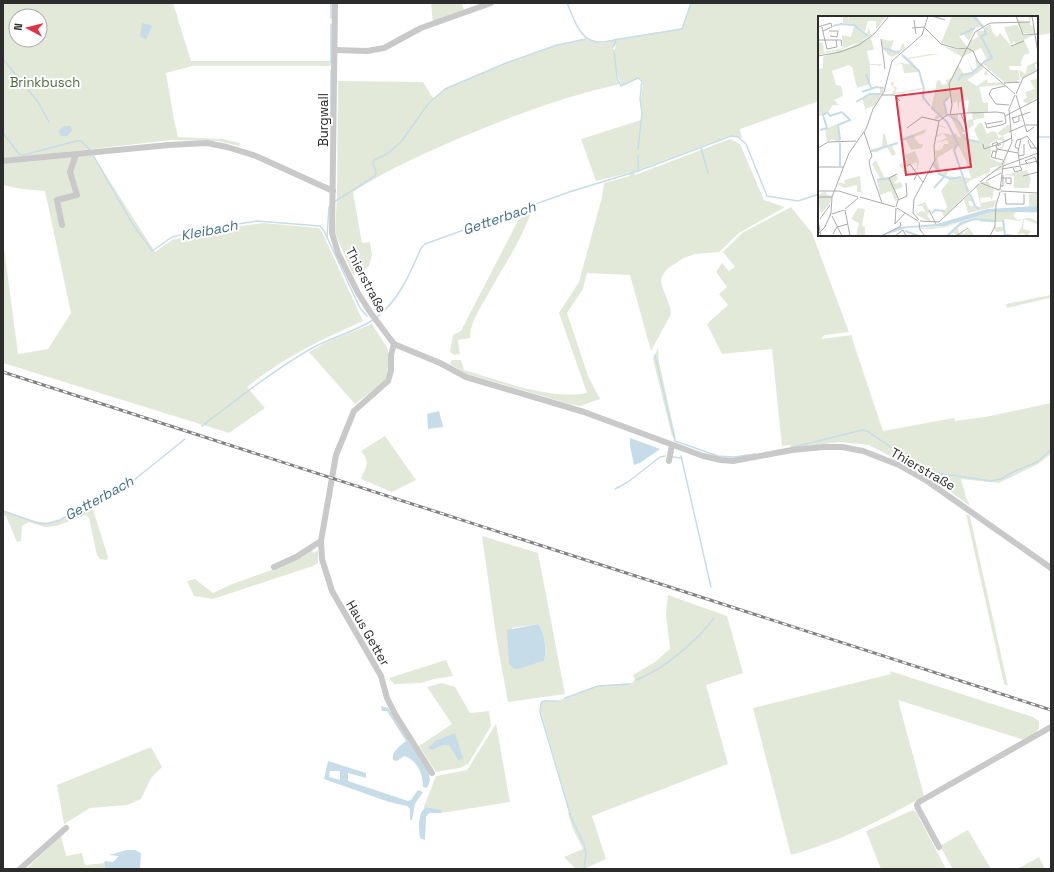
<svg xmlns="http://www.w3.org/2000/svg" width="1054" height="872" font-family="'Space Grotesk',sans-serif">
	<style>
		.green { fill: #e3e9d9; fill-rule: evenodd }
		.water { fill: #c6dde9; fill-rule: evenodd }
		.lines { fill: none; stroke-linecap: round; stroke-linejoin: round }
		.stream { stroke: #c6dde9; stroke-width: 1.5 }
		.minor { stroke: #c9c9c9; stroke-width: 6 }
		.rail-casing { stroke: #818181; stroke-width: 3 }
		.rail { stroke: #fff; stroke-width: 1.5; stroke-dasharray: 4.5; stroke-linecap: butt }
		.labels { text-anchor: middle; dominant-baseline: central; stroke-width: 4; stroke-linejoin: round; paint-order: stroke }
		.park-label { font-size: 13px; fill: #51653b; stroke: #fff }
		.street-label { font-size: 13px; fill: #2c2c2c; stroke: #fff }
		.water-label { font-size: 14px; font-style: italic; fill: #3e708a; stroke: #fff }
		.inset-river { fill: none; stroke: #c6dde9; stroke-width: 2 }
		.inset-road { fill: none; stroke: #ababab; stroke-width: 1 }
		.view { fill: #de3246; fill-opacity: 0.15; stroke: #de3246; stroke-width: 2 }
		.inset-edge { fill: none; stroke: #2c2c2c; stroke-width: 2 }
	</style>
	<rect width="100%" height="100%" fill="#fff"/>
	<g class="green">
		<path d="M3,3H173L191,61H330L331,66H192L166,73L174,120L178,137L222,139L240,143L239,146L218,141L172,140L3,159ZM16,16H40V40H16Z"/>
		<path d="M431,3H462L464,11L433,23Z"/>
		<path d="M691,3H1051V33L1037,36V17H819V101L740,129L742,138L729,136L638,170L637,163V171L596,181L581,139L641,120V99L643,84L642,80L638,78L622,86L618,77L616,67L617,78L620,84C567,96 517,114 467,135C427,152 390,168 353,192L362,243L370,242L372,255L369,266L353,275L335,233L337,196L338,81L423,82L433,98L445,89L459,83L505,63L557,45L585,39L602,43L609,41L615,42L613,46L614,54L616,43L614,40L682,28Z"/>
		<path d="M730,139L740,144L764,200L785,207L739,233L719,252L695,254L684,258L667,269L662,276L661,283L670,307L671,314L651,351L630,275L587,273L583,289L567,313L588,376L600,399L580,406L569,404L465,373L450,364L452,360H461L464,370C503,381 547,400 587,393L559,313L579,282L602,197L604,183L630,176L629,174L634,173L635,175Z"/>
		<path d="M93,155L155,252L172,240L218,229L264,223L319,228L322,232L363,321C322,339 281,359 247,387L265,408L229,433L3,363V240L18,354L48,349L71,313L45,191L21,189L3,185V164Z"/>
		<path d="M791,207L812,233L849,332L825,335L821,339L852,335V338L883,431L954,418L955,421L985,417L1051,403V454L1038,464L999,483L961,479L966,497L970,506L927,475L869,445L841,442L791,448L790,445L782,446L772,349L722,354L707,324L728,305L719,294L727,287L716,272L722,263L729,271L735,267L723,252L742,233Z"/>
		<path d="M532,209C523,239 502,268 487,296C480,308 470,323 470,338L458,340L460,354L454,355L450,352L453,335L461,331L523,211Z"/>
		<path d="M1051,295V302L1049,298L1007,308L1006,304Z"/>
		<path d="M372,324L388,349V374L384,382L355,404L309,352L327,342Z"/>
		<path d="M658,348L659,362L676,439L672,436L653,359Z"/>
		<path d="M385,436L416,480L392,492L361,479C366,466 371,463 361,451Z"/>
		<path d="M91,503L108,557L107,560L100,559L97,555L89,518L86,515L56,526L45,527L29,522L22,526L21,541L17,542L6,516L3,515V511C22,517 41,527 61,520C72,517 82,508 91,503Z"/>
		<path d="M966,514L970,516L1008,686L1004,684Z"/>
		<path d="M482,536L538,553L565,694L508,702L497,642ZM538,624C545,632 547,651 544,661L524,666L512,628Z"/>
		<path d="M312,550L314,553L318,550V563L313,566L213,599L194,596L187,581L195,579L213,593L230,585L274,569Z"/>
		<path d="M668,595L727,616L743,673L706,685L728,764L592,816L606,859L584,869H576L564,857L583,849L573,829L568,813L570,812L540,709L541,701H557L596,686L632,683L635,680L633,675L655,662L670,649L666,614Z"/>
		<path d="M446,660L453,676L434,679L421,683L398,684H394L389,678Z"/>
		<path d="M890,671L1033,717L1039,721V728L1035,734L1024,740L898,700L924,796C882,820 838,842 791,855L753,708L891,674Z"/>
		<path d="M442,683L455,687L470,713L489,711L491,726L468,764L460,768L436,772L419,746L452,724L427,687Z"/>
		<path d="M496,724L510,802L441,813L442,810L426,807L423,809L436,776L467,770Z"/>
		<path d="M151,747L162,767L151,778L141,799L127,805L90,808L64,824L57,785Z"/>
		<path d="M913,810L916,812L946,869H881L866,831Z"/>
		<path d="M968,830L991,869H953L951,866L940,846Z"/>
		<path d="M61,836L66,856L82,853L85,865L104,863L105,869H26Z"/>
		<path d="M1039,857L1045,869H1017Z"/>
	</g>
	<g class="water">
		<path d="M142,23L151,25L152,27L146,39L140,37Z"/>
		<path d="M64,126H71L72,131L67,136H61L58,131Z"/>
		<path d="M439,411L443,427L428,429L427,414Z"/>
		<path d="M630,438L660,449L640,463L634,465L630,446Z"/>
		<path d="M936,472L951,475L942,481L936,477Z"/>
		<path d="M538,624C545,632 547,651 544,661C534,663 524,669 514,669L509,664L507,630Z"/>
		<path d="M381,706L388,708L429,773L430,781L427,788L423,787C423,775 418,760 404,756L397,761L393,760C391,752 400,746 406,741L387,711H382Z"/>
		<path d="M455,733L463,758L459,761L449,745H443L432,750L428,748L435,741Z"/>
		<path d="M328,761L366,773V778L348,773V781L408,801L411,800L418,790L423,792L415,804L412,820H410V809L407,806L389,802L324,779ZM330,771H340V780L329,777Z"/>
		<path d="M426,807L442,810L441,813H429L426,817L425,840L420,838C419,829 417,813 426,807Z"/>
		<path d="M127,850H135L141,853L140,869H105L104,863L105,861L113,862L119,856L109,855Z"/>
	</g>
	<g class="lines">
		<g class="stream">
			<path d="M567,3C575,20 579,43 602,42C606,42 609,40 614,41L616,42L613,47"/>
			<path d="M331,18V3"/>
			<path d="M613,40L682,29L691,3"/>
			<path d="M614,50L617,78L621,86L638,78L642,81L640,99L642,113L638,149"/>
			<path d="M3,59L38,102L49,122"/>
			<path d="M331,63V24"/>
			<path d="M331,116V70"/>
			<path d="M3,133L19,154L24,155L76,141H81L90,150"/>
			<path d="M1037,137H1051"/>
			<path d="M701,148L708,173"/>
			<path d="M93,155L132,223L152,251L172,237L211,228L257,221L320,226L324,231L360,308L367,316"/>
			<path d="M638,155V171"/>
			<path d="M334,202L375,176L376,173L373,163L374,160L387,154L401,142L428,104L445,89L506,63L557,45L586,39"/>
			<path d="M327,237L329,207"/>
			<path d="M376,318C399,300 410,274 421,248L425,244L569,192L638,171L731,136L738,137L746,144L767,196L798,201L819,194"/>
			<path d="M655,355L675,441L718,456L734,457L755,454"/>
			<path d="M202,426C236,400 270,373 307,351C328,338 353,333 373,320"/>
			<path d="M794,447L862,430L867,431L916,464"/>
			<path d="M681,456L711,587"/>
			<path d="M673,457L681,458"/>
			<path d="M923,468L936,472"/>
			<path d="M951,475L991,481L1001,479L1013,472L1037,462L1051,450"/>
			<path d="M615,489L628,482L660,457L665,456"/>
			<path d="M3,511L38,523L45,524L60,520L93,501L129,484L185,439"/>
			<path d="M636,680C664,669 696,642 714,618"/>
			<path d="M565,698L598,686L630,684"/>
			<path d="M558,701H543L541,703L540,712L571,817L584,845L586,853L584,869"/>
		</g>
		<g class="minor">
			<path d="M335,3L332,233L338,253L358,293L370,312L394,344L440,363L466,377L584,412L703,456L721,460L733,461L792,450L824,447H842L863,451L899,465L927,481L1051,568"/>
			<path d="M335,50L367,51L384,48L421,28L491,3"/>
			<path d="M3,161L169,145L207,143L227,147L256,156L333,191"/>
			<path d="M62,225L57,200L77,195L70,172L76,154"/>
			<path d="M394,344L391,355V371L388,381L354,411L336,455L321,541L322,559L332,591L381,676L387,698L395,714L432,773"/>
			<path d="M669,461L672,445"/>
			<path d="M274,567L296,557L321,541"/>
			<path d="M939,847L918,808L917,805L919,802L1051,727"/>
			<path d="M20,869L66,828"/>
		</g>
		<defs>
			<path id="rail" d="M3,372L1051,710"/>
		</defs>
		<use href="#rail" class="rail-casing"/>
		<use href="#rail" class="rail"/>
	</g>
	<g class="labels">
		<g class="park-label">
			<text x="45" y="82">Brinkbusch</text>
		</g>
		<g class="street-label">
			<text transform="translate(323 120) rotate(-90)">Burgwall</text>
			<text transform="translate(366 280) rotate(62)">Thierstraße</text>
			<text transform="translate(923 469) rotate(30)">Thierstraße</text>
			<text transform="translate(368 633) rotate(60)">Haus Getter</text>
		</g>
		<g class="water-label">
			<text transform="translate(499 218) rotate(-19)">Getterbach</text>
			<text transform="translate(209 230) rotate(-11)">Kleibach</text>
			<text transform="translate(99 498) rotate(-29)">Getterbach</text>
		</g>
	</g>
	<g transform="translate(818 16)">
		<rect width="220" height="220" fill="#fff"/>
		<path d="M25,0H30L31,5V0H69L53,19L31,32L0,39V26L5,27L6,36L25,32L24,19L33,21L36,10L49,20L50,11L53,18L58,14V5H50L47,16L36,8L25,7ZM134,0H158L166,10L157,12L151,25L145,18L141,20L149,31L142,33L123,27ZM198,0H203L199,1L200,4L212,6L210,0H213L212,9L216,10V18L204,17ZM172,8L175,17L179,21L182,17L193,30L198,28L196,25L193,29L186,11L199,9L205,20L216,19L206,24L212,37L206,39L203,46L204,50H209L220,45V48H217L218,53H220L203,63L201,54L208,58L209,50H191L192,54H200L202,64H199V67H187L165,48L169,44L163,32L144,41L125,30L140,34L149,32L152,25L160,21L158,15H166V12ZM55,20L53,23L56,33L63,32L49,35L52,48H66L62,49L61,51L60,49H52V68L39,72L34,51L31,49L14,55L18,69L23,70L25,80L16,84L21,89H15L10,96L0,101V53L5,52V41ZM64,23L73,25L76,23L73,34L79,36V27V34H82L84,28L86,27L87,33L75,41L70,39L64,31ZM82,38L86,39L90,42L111,38H121L91,43L95,47L102,56L106,73L105,80L107,84L102,85L106,83L103,78L105,73L73,79L77,73L73,69V66L103,64L101,56L86,57L84,48L72,49L84,47L96,49ZM102,64L105,72L77,77L79,71L75,70L76,66ZM157,42L165,51L167,57L168,53L170,58L167,60L165,51L164,54L149,64L159,70L169,63L170,67L182,66L186,69L161,71L165,87L170,86V96L166,97V102L155,104L156,109L150,113V104L155,103L154,97H149L151,85L148,84L141,87V97L139,85L135,87V91L133,80L126,86L129,98L118,104L116,102L120,98L113,93L119,65L122,64L124,69L129,68L128,64L134,62L140,49L146,58L154,56L150,44L155,54L159,53ZM220,63V80L210,88L206,86L205,84L209,82L207,76L217,73L212,64ZM62,71L66,73L65,77L57,89L48,93L51,105L44,82L51,78L52,73V78H62ZM140,98V105L147,123L161,125L156,114L161,107H164L169,118L174,115L179,117L191,108L193,115L184,120L178,117L181,122L185,120L187,125L192,122L189,126L193,127L187,126L184,134L173,135L172,142L183,147L185,144L184,150L188,141L187,148L184,153L176,156H181H175L163,166H171L173,171L181,173L182,170V174L185,177L176,173L174,184L172,181L162,182L163,187L178,184L176,191L150,197L146,183L151,178L157,186L150,185L152,190L163,191L158,171L161,167L182,150L172,152V156L153,164L148,168L152,175L126,201L123,195H127L129,190L123,175L132,163L121,158L114,149L118,141L117,135L124,133L126,128H131L129,124L117,127L129,122L125,117L119,121L118,118L120,110V109H122L133,114L121,110L119,119L125,117L134,119L138,117L140,121H143L133,101H126ZM180,124L185,125L184,131L179,132L178,129L179,133L173,134L172,127ZM140,129L148,145L153,162L128,160L131,154L130,150L131,153L124,157L122,153L119,142ZM19,108L22,127L14,123L9,126L7,113ZM108,113L107,117L96,121L101,128H105L104,132L93,134L88,124L83,123ZM65,118H67L70,130L80,127L74,130L78,138L74,140L69,131L59,136H52L64,132ZM97,135L101,145L99,156V146L89,150L87,159L85,155L87,152L84,153L81,149L89,144L87,139ZM58,144L67,163L78,158L80,163L76,166L77,168L83,166L85,171L77,174L80,184L77,185L73,175L62,179L59,164H63L54,148ZM209,154L213,163L211,172H196V160L185,159ZM42,160L44,180L43,176H39V169L27,172L20,169L21,166L27,168L26,164ZM8,175V178L13,180L15,175L12,187L6,195L0,197L2,195L0,179ZM211,178H220V190L211,191ZM107,186L112,196L109,199L114,207L97,198L104,195L108,197L104,190H98ZM40,192L47,193L44,210L47,211V220H38L41,207L33,203ZM208,195L220,197L199,196L195,199L199,204L209,202H213L220,206V219L219,220V208L206,203L205,213L213,215L209,220L205,217L199,219L204,210L205,203L201,205L186,203L187,219L193,218L195,220H187L186,215L179,216L176,214L177,211H185V206H163L160,202L140,211L141,218L144,216L146,218L151,212L156,219L154,220H138L136,217L127,220L143,207L160,200L128,211L114,213H103V215L102,212L127,210L174,196Z" fill="#e3e9d9" fill-rule="evenodd"/>
		<path d="M220,190V196H174L126,210L88,212L64,220L81,211L119,208L169,193Z" fill="#c6dde9"/>
		<path class="inset-river" d="M155,0L165,11M15,10L23,8L36,9L50,20M142,19L157,12M65,32L81,37M84,39L101,55L106,72L105,81L112,90M48,58L53,72M140,65L144,59L154,57L167,45L174,42L163,20L168,18L166,12M44,76L58,71L66,72M38,86L52,78H63M113,91L129,106L140,128L136,134L150,176M10,97L12,100L24,96M129,99L126,86L131,81M132,100L141,106L146,116M2,114L9,112L5,99L10,96M146,118L147,123L161,126M22,124L20,109L32,104L24,96M83,124L96,120M53,135L80,127M117,148L121,158L132,163L143,161M22,150V127M59,164L71,162M116,172L126,161M152,178L157,190L161,193M114,197L117,194L127,195M185,204L187,219L194,220M87,215L101,220M129,220L143,207L156,203L177,205"/>
		<path class="inset-road" d="M114,0L127,4M198,0L205,19L220,18M214,0L220,37M96,4L98,18M0,11L13,7M4,11L7,25M94,12L107,11M107,12L123,28L140,33L149,32M5,15L14,11L13,7M11,15H20L19,21L12,20M63,23L67,53M0,24H23L24,30M7,24L9,33L19,31L18,24M193,30L206,25M149,32L155,35L160,46L197,78M0,40L22,36L41,29L57,17L71,0M186,67L202,66M187,70L174,73L171,78L178,88L191,89M198,78L205,62L220,54M64,79H76L82,85M198,79L207,109M143,98L148,110M132,99L134,89L131,68L157,16L172,7L212,6M187,100L220,83M194,101L196,107L201,105V101M195,102L212,96M167,106L168,108L185,105M168,108L169,112L183,109L188,107L187,100M207,110L209,116L216,111M89,112L104,101L121,105M46,116L54,140L51,145L53,155L64,187M191,116L207,109H220M212,123L210,125L213,132H219M165,128L166,133L178,129L179,133M178,129L194,122M175,130L174,128L179,126L180,130L183,128M0,132L10,126L38,125M179,133L200,137M179,133L177,142L185,144M201,133L197,131L198,127L199,124L203,123M220,135L209,120L203,123L200,136L202,149L220,145M200,140L206,139V128M177,142L173,141L175,135L178,136M210,148L207,145L217,141L220,150M184,149L194,126L191,93L197,79M89,150L92,148L99,158M0,151H25M184,153L202,150L204,154L197,156L195,152M79,158L71,162L81,184M205,160L220,156M183,162H193V168L188,167V162M96,164L99,158L105,166M168,165L183,157M162,166L183,150M163,167L181,174M183,170H185V159M182,174L185,150L220,137M0,175H21L40,181M183,175L220,177M187,177L188,188H206V178M0,181H14M42,181L77,191M78,191L80,184L89,180L88,167M78,192L77,208L87,197M79,192L100,205M27,193L40,182M27,194L32,220M111,194L118,208M13,197L14,181L31,137L48,113L55,93L66,76L74,45L104,19L110,0M14,198L26,194M14,200L24,220M2,203L12,189M101,204L95,197L96,183L117,144L116,130L121,105L129,99L149,97L178,96L186,97L187,100M0,205L3,220M102,205L121,206L161,168M101,206L102,214L107,220M0,218L7,211L13,197L12,200M15,218L19,211L30,208M63,220L83,210L82,206M77,220L85,214L88,220M138,220L150,212M172,220L177,210L178,189L182,176"/>
		<path class="view" d="M143,72L153,151L88,159L78,80Z"/>
		<rect width="220" height="220" class="inset-edge"/>
	</g>
	<rect width="1054" height="872" fill="none" stroke="#2c2c2c" stroke-width="8"/>
	<g transform="translate(28 28) rotate(277)"><circle r="19" fill="#ffffff" stroke="#ababab"/>
	<path d="M0-3L7 15L0 10L-7 15Z" fill="#de3246"/>
	<text y="-6" font-size="11" font-weight="bold" text-anchor="middle" fill="#2c2c2c">N</text>
	</g>
</svg>
